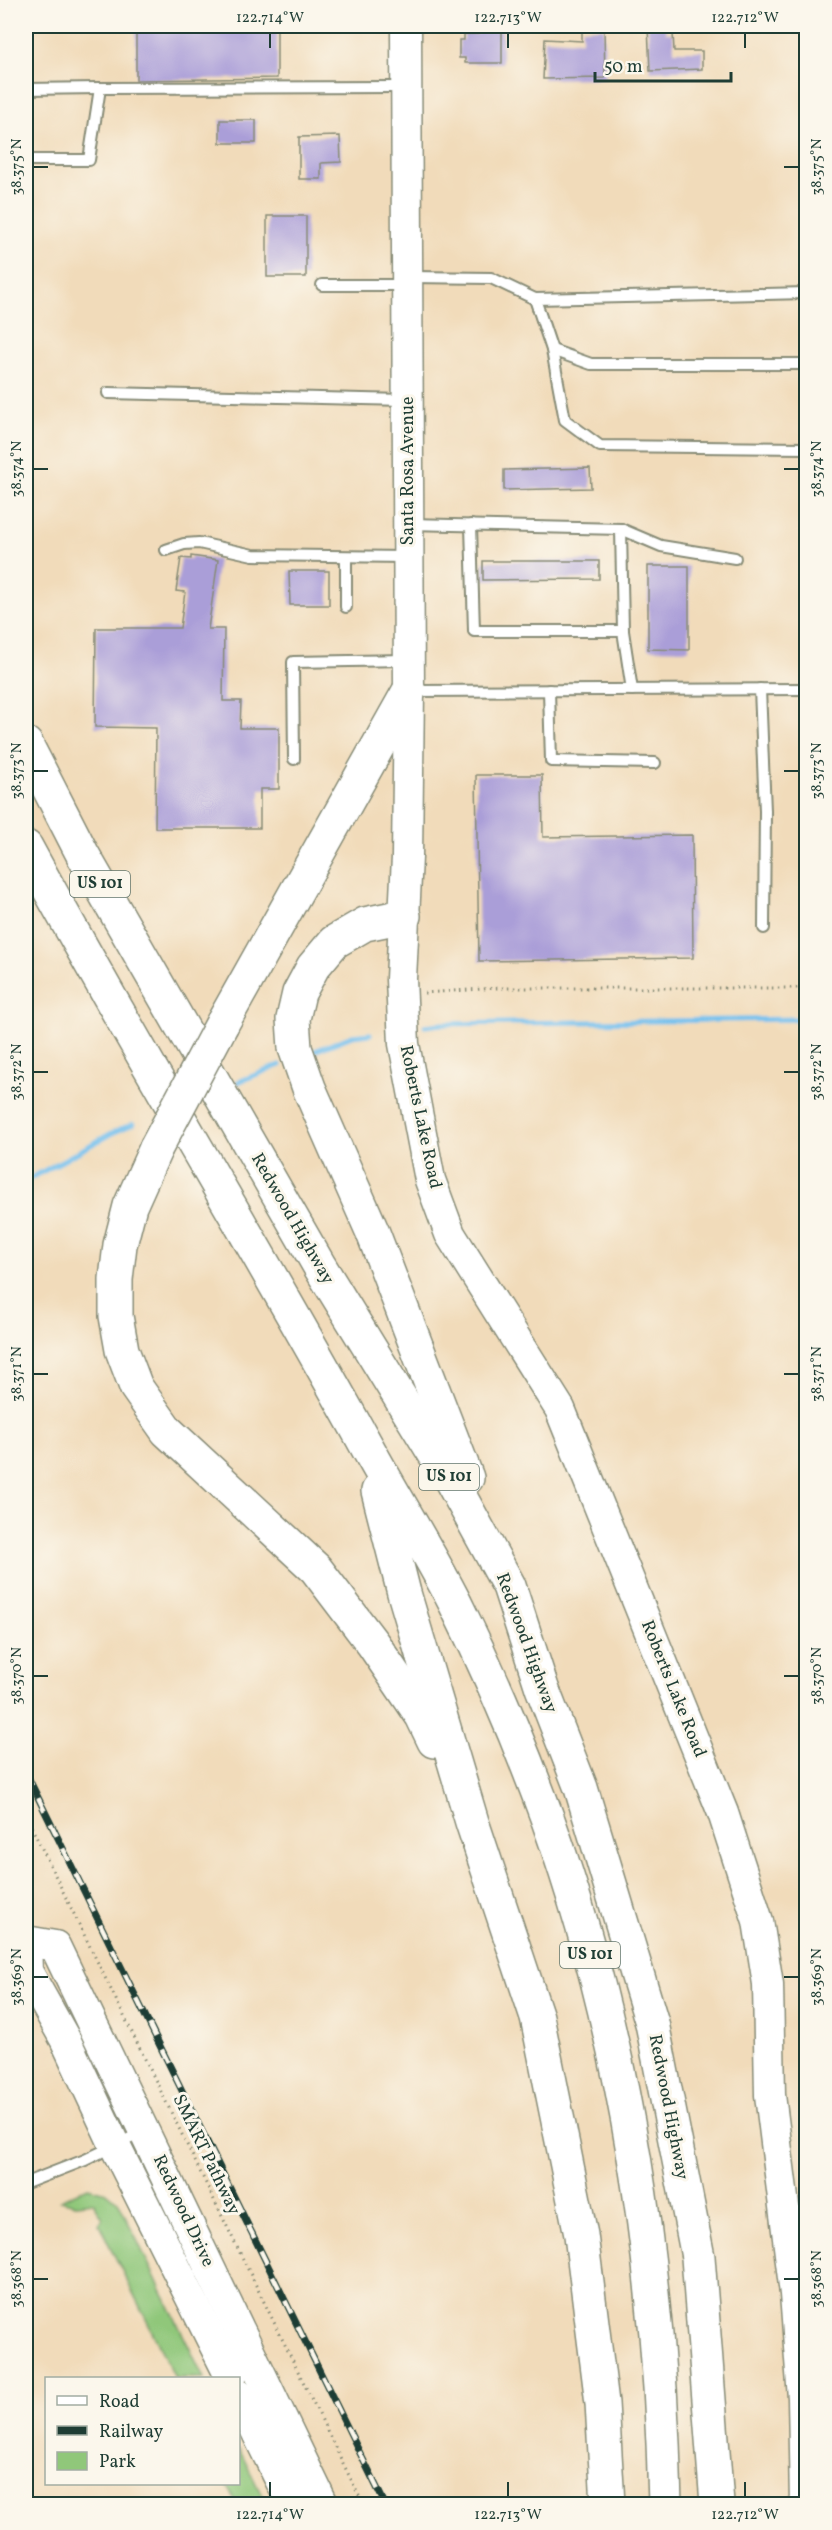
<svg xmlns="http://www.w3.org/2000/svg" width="832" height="2530" font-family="Vollkorn,serif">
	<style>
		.green { fill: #90c77a; stroke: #588257; stroke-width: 1.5 }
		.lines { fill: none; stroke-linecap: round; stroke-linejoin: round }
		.stream { stroke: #73c0ee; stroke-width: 5 }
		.building { fill: #aa9ed8 }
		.lane-casing { stroke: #888c77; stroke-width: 14 }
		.secondary-casing { stroke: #888c77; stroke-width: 33 }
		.highway-casing { stroke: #888c77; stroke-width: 36 }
		.path { stroke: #888c77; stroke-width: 3; stroke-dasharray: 1.5 4.5; stroke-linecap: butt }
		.lane { stroke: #fff; stroke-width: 10 }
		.secondary { stroke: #fff; stroke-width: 30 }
		.highway { stroke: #fff; stroke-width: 33 }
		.rail-casing { stroke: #1f3d34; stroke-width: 7 }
		.rail { stroke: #fbf7ec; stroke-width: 4.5; stroke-dasharray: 14; stroke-linecap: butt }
		.highway-bridge-casing { stroke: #888c77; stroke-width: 36; stroke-linecap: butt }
		.highway-bridge { stroke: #fff; stroke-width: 33 }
		.ticks { fill: none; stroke: #1f3d34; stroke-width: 2 }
		.labels { text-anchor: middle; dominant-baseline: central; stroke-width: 6; stroke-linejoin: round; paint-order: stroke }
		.shield { fill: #fbf7ec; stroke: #61756b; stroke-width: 1.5 }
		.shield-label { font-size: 16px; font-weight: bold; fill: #1f3d34 }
		.street-label { font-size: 18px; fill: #1f3d34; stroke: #fbf7ec }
		.neatline { fill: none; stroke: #1f3d34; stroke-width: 2 }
		.ticks-label { font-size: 15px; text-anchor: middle; fill: #1f3d34 }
	</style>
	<rect width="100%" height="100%" fill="#fbf7ec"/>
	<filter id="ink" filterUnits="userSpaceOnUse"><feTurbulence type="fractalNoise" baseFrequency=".0167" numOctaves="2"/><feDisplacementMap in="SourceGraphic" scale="12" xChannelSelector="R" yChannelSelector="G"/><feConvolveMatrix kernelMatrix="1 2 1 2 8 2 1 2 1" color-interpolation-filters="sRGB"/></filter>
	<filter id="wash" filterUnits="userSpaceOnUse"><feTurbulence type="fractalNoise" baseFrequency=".008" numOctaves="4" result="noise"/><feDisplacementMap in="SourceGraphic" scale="24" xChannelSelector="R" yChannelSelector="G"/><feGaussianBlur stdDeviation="1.35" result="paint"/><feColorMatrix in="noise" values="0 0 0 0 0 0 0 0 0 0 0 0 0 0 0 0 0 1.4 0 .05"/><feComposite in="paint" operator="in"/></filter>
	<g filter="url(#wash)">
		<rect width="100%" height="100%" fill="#f1dbba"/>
		<g class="green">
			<path d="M88,2187L103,2191L118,2201L204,2378H175L99,2224L103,2218L93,2202L76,2204L60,2200Z"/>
			<path d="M239,2449L266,2504H236L226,2484H238Z"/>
		</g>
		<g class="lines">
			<g class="stream">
				<path d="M425,1026L441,1024L806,1019"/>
				<path d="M312,1052L352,1036L370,1034"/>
				<path d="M238,1082L280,1065"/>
				<path d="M26,1181L112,1133L133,1124"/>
			</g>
		</g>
		<g id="blocks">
			<g class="building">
				<path d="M136,26H277V78L136,80Z"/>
				<path d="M666,26V33H673L674,51H702V69L650,71L648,27Z"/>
				<path d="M604,28L605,78L543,79L545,39L582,41V29Z"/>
				<path d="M478,31H502V63H465V58H459V40H464V34H478Z"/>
				<rect x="220" y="120" width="36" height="23"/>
				<path d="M340,136L341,162L321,163V179H299V137Z"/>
				<rect x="267" y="216" width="39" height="61"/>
				<path d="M590,468L591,488L504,490V470Z"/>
				<path d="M191,556L218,560L208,629H224L223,701H241L240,728H279V789H260V828H155L156,728L95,727L96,628H180L185,592L176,591L181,558L191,559Z"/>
				<path d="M483,561H599V579L483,580Z"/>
				<path d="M648,566H689V650L648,649Z"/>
				<path d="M289,571H329V605H290Z"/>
				<path d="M476,775H542L543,837L692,835L693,958L479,961Z"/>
			</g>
		</g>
	</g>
	<g filter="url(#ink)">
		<use href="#blocks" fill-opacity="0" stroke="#888c77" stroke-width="1.5"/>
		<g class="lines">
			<defs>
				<g id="lane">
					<path d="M26,89L100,88"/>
					<path d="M26,160H89L100,88L406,87"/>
					<path d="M410,277L491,278L535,299L806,293"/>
					<path d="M322,285H404"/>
					<path d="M535,299L552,350L565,420L600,446L806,448"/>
					<path d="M552,350L591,364H806"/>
					<path d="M108,393L405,400"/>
					<path d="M409,524L621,529L623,631L632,690"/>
					<path d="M471,525L474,631H623"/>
					<path d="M621,529L661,546L735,558"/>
					<path d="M166,550L184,544L199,543L253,555L405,557"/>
					<path d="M346,557V607"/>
					<path d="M760,689L765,811L764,928"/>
					<path d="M549,690L551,761L655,763"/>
					<path d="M413,691L806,689"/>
					<path d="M294,759L293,662L406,660"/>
					<path d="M26,2183L85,2160L143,2132"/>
				</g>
				<g id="secondary">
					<path d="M406,26L409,691L407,857L401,979L404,1044L430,1180L450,1234L560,1409L723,1813L758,1921L768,1984L770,2095L795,2294L803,2398L805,2504"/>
					<path d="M26,1941L55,1946L323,2504"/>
					<path d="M26,1942L27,1971L65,2039L115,2146L231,2378"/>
					<path d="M238,2394L292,2504"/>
				</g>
				<g id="highway">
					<path d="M26,744L83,855L232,1114L320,1267L452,1482L509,1586L542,1688L581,1788L652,2023L698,2257L717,2504"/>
					<path d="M26,847C135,1048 255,1244 366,1445C395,1498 428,1550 455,1603C490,1673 521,1746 548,1820C626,2038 660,2273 665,2504"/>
					<path d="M404,916L365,924L334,942L313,967L299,993L293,1019L295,1048L309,1088L373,1233L467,1478"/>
					<path d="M222,1024L409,691"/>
					<path d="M156,1148L130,1206L120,1245L116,1279V1316L122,1350L136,1387L167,1431L316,1569L373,1644L422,1716L434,1741"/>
					<path d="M378,1491L404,1593L472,1822L537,2017L581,2235L602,2403L608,2504"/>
				</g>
			</defs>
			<use href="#lane" class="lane-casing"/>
			<use href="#secondary" class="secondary-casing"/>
			<use href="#highway" class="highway-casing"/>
			<g class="path">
				<path d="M424,993L497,988H806"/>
				<path d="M26,1816L363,2504"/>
			</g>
			<use href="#lane" class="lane"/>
			<use href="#secondary" class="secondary"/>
			<use href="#highway" class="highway"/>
			<defs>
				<path id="rail" d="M26,1773L385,2504"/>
			</defs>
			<use href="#rail" class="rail-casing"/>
			<use href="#rail" class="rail"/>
			<defs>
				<path id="highway-bridge" d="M156,1148L222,1024"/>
			</defs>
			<use href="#highway-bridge" class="highway-bridge-casing"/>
			<use href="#highway-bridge" class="highway-bridge"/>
		</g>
	</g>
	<path class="ticks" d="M270,33V48M508,33V48M745,33V48M33,167H48M784,167H799M33,469H48M784,469H799M33,771H48M784,771H799M33,1072H48M784,1072H799M33,1374H48M784,1374H799M33,1676H48M784,1676H799M33,1977H48M784,1977H799M33,2279H48M784,2279H799M270,2482V2497M508,2482V2497M745,2482V2497"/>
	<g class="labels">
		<g class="shield">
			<rect x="70" y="871" width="60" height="26" rx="4.5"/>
			<rect x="419" y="1464" width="60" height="26" rx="4.5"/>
			<rect x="560" y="1942" width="60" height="26" rx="4.5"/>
		</g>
		<g class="shield-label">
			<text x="100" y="884">US 101</text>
			<text x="449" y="1477">US 101</text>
			<text x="590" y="1955">US 101</text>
		</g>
		<g class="street-label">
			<text transform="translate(408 471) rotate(-90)">Santa Rosa Avenue</text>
			<text transform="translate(420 1117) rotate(78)">Roberts Lake Road</text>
			<text transform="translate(292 1219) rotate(60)">Redwood Highway</text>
			<text transform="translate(526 1643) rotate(70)">Redwood Highway</text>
			<text transform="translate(673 1689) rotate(68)">Roberts Lake Road</text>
			<text transform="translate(668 2107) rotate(79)">Redwood Highway</text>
			<text transform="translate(206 2155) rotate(64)">SMART Pathway</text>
			<text transform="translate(183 2211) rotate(65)">Redwood Drive</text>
		</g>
	</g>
	<rect width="832" height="2530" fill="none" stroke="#fbf7ec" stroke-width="66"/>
	<rect x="45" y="2377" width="195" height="108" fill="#fbf7ec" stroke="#a3ada2" stroke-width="1.5"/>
	<rect x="57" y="2396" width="30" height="9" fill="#ffffff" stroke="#a3ada2" stroke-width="1.5"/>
	<text x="99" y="2407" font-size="18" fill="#1f3d34">Road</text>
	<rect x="57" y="2426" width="30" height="9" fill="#1f3d34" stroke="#a3ada2" stroke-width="1.5"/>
	<text x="99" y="2437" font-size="18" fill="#1f3d34">Railway</text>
	<rect x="57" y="2452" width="30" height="18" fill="#90c77a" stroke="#a3ada2" stroke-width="1.5"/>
	<text x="99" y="2467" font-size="18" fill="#1f3d34">Park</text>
	<path d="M595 72v9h136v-9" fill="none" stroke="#1f3d34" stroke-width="3"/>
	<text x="604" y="72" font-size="18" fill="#1f3d34" stroke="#fbf7ec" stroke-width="4.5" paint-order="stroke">50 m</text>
	<rect x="33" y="33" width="766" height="2464" class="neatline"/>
	<g class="ticks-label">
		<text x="270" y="22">122.714°W</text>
		<text x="508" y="22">122.713°W</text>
		<text x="745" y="22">122.712°W</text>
		<text transform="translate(16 167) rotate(-90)" y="5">38.375°N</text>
		<text transform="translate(816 167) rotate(-90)" y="5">38.375°N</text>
		<text transform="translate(16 469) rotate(-90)" y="5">38.374°N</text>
		<text transform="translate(816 469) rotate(-90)" y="5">38.374°N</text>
		<text transform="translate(16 771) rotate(-90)" y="5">38.373°N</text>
		<text transform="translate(816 771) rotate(-90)" y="5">38.373°N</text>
		<text transform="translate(16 1072) rotate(-90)" y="5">38.372°N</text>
		<text transform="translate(816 1072) rotate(-90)" y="5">38.372°N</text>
		<text transform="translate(16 1374) rotate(-90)" y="5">38.371°N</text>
		<text transform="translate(816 1374) rotate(-90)" y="5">38.371°N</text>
		<text transform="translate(16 1676) rotate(-90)" y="5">38.370°N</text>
		<text transform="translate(816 1676) rotate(-90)" y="5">38.370°N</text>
		<text transform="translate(16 1977) rotate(-90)" y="5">38.369°N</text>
		<text transform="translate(816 1977) rotate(-90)" y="5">38.369°N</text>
		<text transform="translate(16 2279) rotate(-90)" y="5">38.368°N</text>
		<text transform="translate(816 2279) rotate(-90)" y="5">38.368°N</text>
		<text x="270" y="2519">122.714°W</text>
		<text x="508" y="2519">122.713°W</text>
		<text x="745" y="2519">122.712°W</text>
	</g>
</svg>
